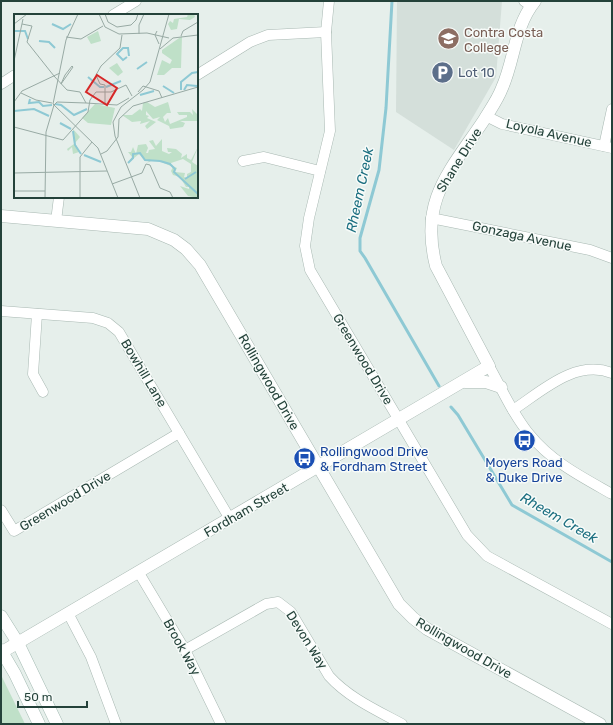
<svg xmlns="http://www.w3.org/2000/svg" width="613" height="725" font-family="Rubik,sans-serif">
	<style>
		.built { fill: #d4dfda }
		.green { fill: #bfe0c8 }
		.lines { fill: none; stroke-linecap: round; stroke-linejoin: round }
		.stream { stroke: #8ec9d4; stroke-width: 3 }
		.minor-casing { stroke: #a8b8b2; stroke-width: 11 }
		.tertiary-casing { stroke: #a8b8b2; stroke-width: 13 }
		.secondary-casing { stroke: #a4bbb3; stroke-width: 13 }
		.minor { stroke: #fff; stroke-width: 10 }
		.tertiary { stroke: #fff; stroke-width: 12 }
		.secondary { stroke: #fff; stroke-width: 12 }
		.labels { text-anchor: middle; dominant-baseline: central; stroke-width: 3; stroke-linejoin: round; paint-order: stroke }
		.education-label { font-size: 13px; fill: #785e54; stroke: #f7fbf9; text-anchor: start }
		.service-label { font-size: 13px; fill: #4e5e75; stroke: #f7fbf9; text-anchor: start }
		.street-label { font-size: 13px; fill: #24423a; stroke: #f7fbf9 }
		.transit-label { font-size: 13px; fill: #164399; stroke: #f7fbf9; text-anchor: start }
		.water-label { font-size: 14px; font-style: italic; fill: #1c6f80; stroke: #f7fbf9 }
		.inset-river { fill: none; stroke: #8ec9d4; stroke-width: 2 }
		.inset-road { fill: none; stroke: #98aaa4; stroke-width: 1 }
		.view { fill: #d62828; fill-opacity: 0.15; stroke: #d62828; stroke-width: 2 }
		.inset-edge { fill: none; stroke: #24423a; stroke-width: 2 }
	</style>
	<rect width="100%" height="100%" fill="#e6efeb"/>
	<path class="built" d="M397,1H502L496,77L454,150L396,112Z"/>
	<path class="green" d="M1,675L25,724H1Z"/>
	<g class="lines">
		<g class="stream">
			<path d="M392,1L386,108L379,170L360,238V251L365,258L439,386"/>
			<path d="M451,407L458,415L512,505L612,562"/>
		</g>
		<defs>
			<g id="minor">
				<path d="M329,1L326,32L330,131L309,218L305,246L310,270L467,535L487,556L612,624"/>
				<path d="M524,1L531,6"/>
				<path d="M113,15L136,1"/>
				<path d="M197,75L250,42L268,35L326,32"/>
				<path d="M1,84L15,75"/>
				<path d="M486,116L502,124L612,148"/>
				<path d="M604,146L612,109"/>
				<path d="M243,161L264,157L320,171"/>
				<path d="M431,218L590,250L612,258"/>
				<path d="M56,221L59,197"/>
				<path d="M1,311L93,318L108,323L119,332L230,519"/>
				<path d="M37,314L33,374L43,392"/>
				<path d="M489,366C502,389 513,415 530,435C552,462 582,477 612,494"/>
				<path d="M513,410C542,391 575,359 612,373"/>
				<path d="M1,510L14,531L179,433"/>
				<path d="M139,573L185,650L221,724"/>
				<path d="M68,613L91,657L116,724"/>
				<path d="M185,650L266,604L278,602L291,612L329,676C349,698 376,710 402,724"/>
			</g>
			<g id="tertiary">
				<path d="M1,216L148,229L174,240L186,249L200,265L399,604L413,618L427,629L600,724"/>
				<path d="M465,382H486L501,387"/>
				<path d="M2,652L489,366L436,266C419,200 450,171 484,120C490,110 498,99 502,88C515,59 514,27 535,1"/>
			</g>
			<g id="secondary">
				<path d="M1,616L18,643L57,724"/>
				<path d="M1,650L15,674L39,724"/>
			</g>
		</defs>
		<use href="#minor" class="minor-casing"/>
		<use href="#tertiary" class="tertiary-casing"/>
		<use href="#secondary" class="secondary-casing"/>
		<use href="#minor" class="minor"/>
		<use href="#tertiary" class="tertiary"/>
		<use href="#secondary" class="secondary"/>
	</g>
	<defs>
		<symbol id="university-disc" viewBox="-11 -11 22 22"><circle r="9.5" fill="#8d6e63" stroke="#f7fbf9"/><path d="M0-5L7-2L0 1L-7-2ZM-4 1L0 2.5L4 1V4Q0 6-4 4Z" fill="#fff"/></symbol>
		<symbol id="parking-disc" viewBox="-11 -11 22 22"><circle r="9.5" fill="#5c6f8a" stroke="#f7fbf9"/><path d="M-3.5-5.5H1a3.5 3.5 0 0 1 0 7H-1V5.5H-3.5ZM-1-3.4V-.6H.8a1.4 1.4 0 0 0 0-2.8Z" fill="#fff"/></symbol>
		<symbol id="bus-disc" viewBox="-11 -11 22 22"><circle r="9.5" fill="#1a4fb4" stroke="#f7fbf9"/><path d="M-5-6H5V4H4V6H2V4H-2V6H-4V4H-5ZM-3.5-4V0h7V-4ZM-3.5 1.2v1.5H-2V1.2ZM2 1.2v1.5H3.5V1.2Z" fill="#fff"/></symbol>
	</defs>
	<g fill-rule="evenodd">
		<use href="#university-disc" x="436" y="26" width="25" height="25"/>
		<use href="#parking-disc" x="430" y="60" width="25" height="25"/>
		<use href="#bus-disc" x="512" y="428" width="25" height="25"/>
		<use href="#bus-disc" x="292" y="446" width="25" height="25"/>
	</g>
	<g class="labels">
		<g class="education-label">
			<text x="464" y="32">Contra Costa<tspan x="464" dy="15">College</tspan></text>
		</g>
		<g class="service-label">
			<text x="458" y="72">Lot 10</text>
		</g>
		<g class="street-label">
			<text transform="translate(549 133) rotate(13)">Loyola Avenue</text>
			<text transform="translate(459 160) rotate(-58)">Shane Drive</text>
			<text transform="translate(522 236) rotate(12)">Gonzaga Avenue</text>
			<text transform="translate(363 359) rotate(59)">Greenwood Drive</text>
			<text transform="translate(144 373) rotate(59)">Bowhill Lane</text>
			<text transform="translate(269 382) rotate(60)">Rollingwood Drive</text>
			<text transform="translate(65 501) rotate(-31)">Greenwood Drive</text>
			<text transform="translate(246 510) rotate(-30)">Fordham Street</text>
			<text transform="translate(307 640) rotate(58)">Devon Way</text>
			<text transform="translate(182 647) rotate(61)">Brook Way</text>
			<text transform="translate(464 648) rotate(30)">Rollingwood Drive</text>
		</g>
		<g class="transit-label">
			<text x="320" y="451">Rollingwood Drive<tspan x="320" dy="15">&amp; Fordham Street</tspan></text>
			<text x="524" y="462" text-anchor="middle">Moyers Road<tspan x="524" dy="15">&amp; Duke Drive</tspan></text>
		</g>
		<g class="water-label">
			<text transform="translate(360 190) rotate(-78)">Rheem Creek</text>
			<text transform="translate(559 518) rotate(30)">Rheem Creek</text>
		</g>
	</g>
	<g transform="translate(14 14)">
		<rect width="184" height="184" fill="#e6efeb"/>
		<path d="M174,0H180L181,3L176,6L165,5L163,15L157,16L154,10L156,7L159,9L160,5L173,3ZM84,17L87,27L77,30L73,23ZM168,22L167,54H158L150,61H143L148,46L156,50L158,46L148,39V36ZM103,49L109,58L104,62L95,54ZM133,88L141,93L154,88L157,99H153L149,103L151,108L154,104L156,110L173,103V101H165L163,98H176L179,101L178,95L184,101V107H166L171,109L169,113L156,115L155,112L143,106L146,103L139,105L132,97V101L135,102L133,104L142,108L133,115L131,112L136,107L126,110L127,107L118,108L108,101H118L126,95L128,97L129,89ZM81,90L101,94L97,111L74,109L68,104ZM59,115L66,123L61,129L67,140L65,138L59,140L58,133L54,137L53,135L60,130ZM148,125V137L155,140L158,138H154L153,134L162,135L168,140L167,144L173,140V144L177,146L184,133L178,148L184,152V184L174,182L166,172L175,175V173H172L166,163L159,161L157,157L159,153L145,147L139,146L133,149L135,147H131L125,140L114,149L118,143L114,138H117L119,133L122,140L124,131L132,130L134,134L132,139H134L135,136L141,135L135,127L139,126L142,132ZM169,145L177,150V158L173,160V164L170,163L171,159L161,158L163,154L157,151V149Z" fill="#bfe0c8" fill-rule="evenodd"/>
		<path class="inset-river" d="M38,10L49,15L57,10M0,17H11L14,25M25,27L35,28L41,34M113,43L109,46L103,40L109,34H114L115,42M123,55L133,48M74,63L86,73H90M149,72L160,79M92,73L107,67M167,76V68L178,59L184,58M170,76L173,71L183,72M126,81L140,77M16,85L15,89L25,88L29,92L38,91M41,90L47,91L60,101L73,95M0,97L20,95L35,102M46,109L57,115M59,117L61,131L67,140M70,141L87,148M146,147L156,150L161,155L160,158L184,180M114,149L119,144V140L126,139L131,146L146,147M171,165L182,158"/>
		<path class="inset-road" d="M64,0L52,26L39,90L84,134L104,184M85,0L91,13L105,20L133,19L155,24M91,0L94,8L103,13L117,11L122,6L124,0M0,10L13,0M8,10L18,12L13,28L40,62M143,17L141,21L145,30M125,20V11L130,0M167,22L169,17L184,8M52,23L67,25L89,12M159,24L184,21M146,35L159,24M0,47L9,5M58,52L59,53L47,70L51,61ZM40,62L53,76L66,78L72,89L103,91L115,84M124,78L129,72L145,77L148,84M7,79L22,86L38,89M0,88L8,77L46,59M91,90V71L86,70L82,61L87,52L106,34L108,21M40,91L43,88L72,89M0,113L49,126L74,98L76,86L82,78H97L112,71L118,82M87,140L93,137L104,123L105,105L119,92L184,73M0,159L93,157M98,170L128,159L132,150L136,151L146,174L156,178L159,184M0,177H31M31,184L32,118L40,91M66,184V143L78,128M126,184L101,122L99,108L107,93L129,76L136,68L155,0"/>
		<path class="view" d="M83,61L103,74L93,91L72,78Z"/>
		<rect width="184" height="184" class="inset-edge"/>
	</g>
	<rect width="613" height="725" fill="none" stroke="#24423a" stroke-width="4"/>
	<path d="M18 701v6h69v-6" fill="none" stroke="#24423a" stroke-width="2"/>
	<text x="24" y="701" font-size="12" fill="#24423a" stroke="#f7fbf9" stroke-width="3" paint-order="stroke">50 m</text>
</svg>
